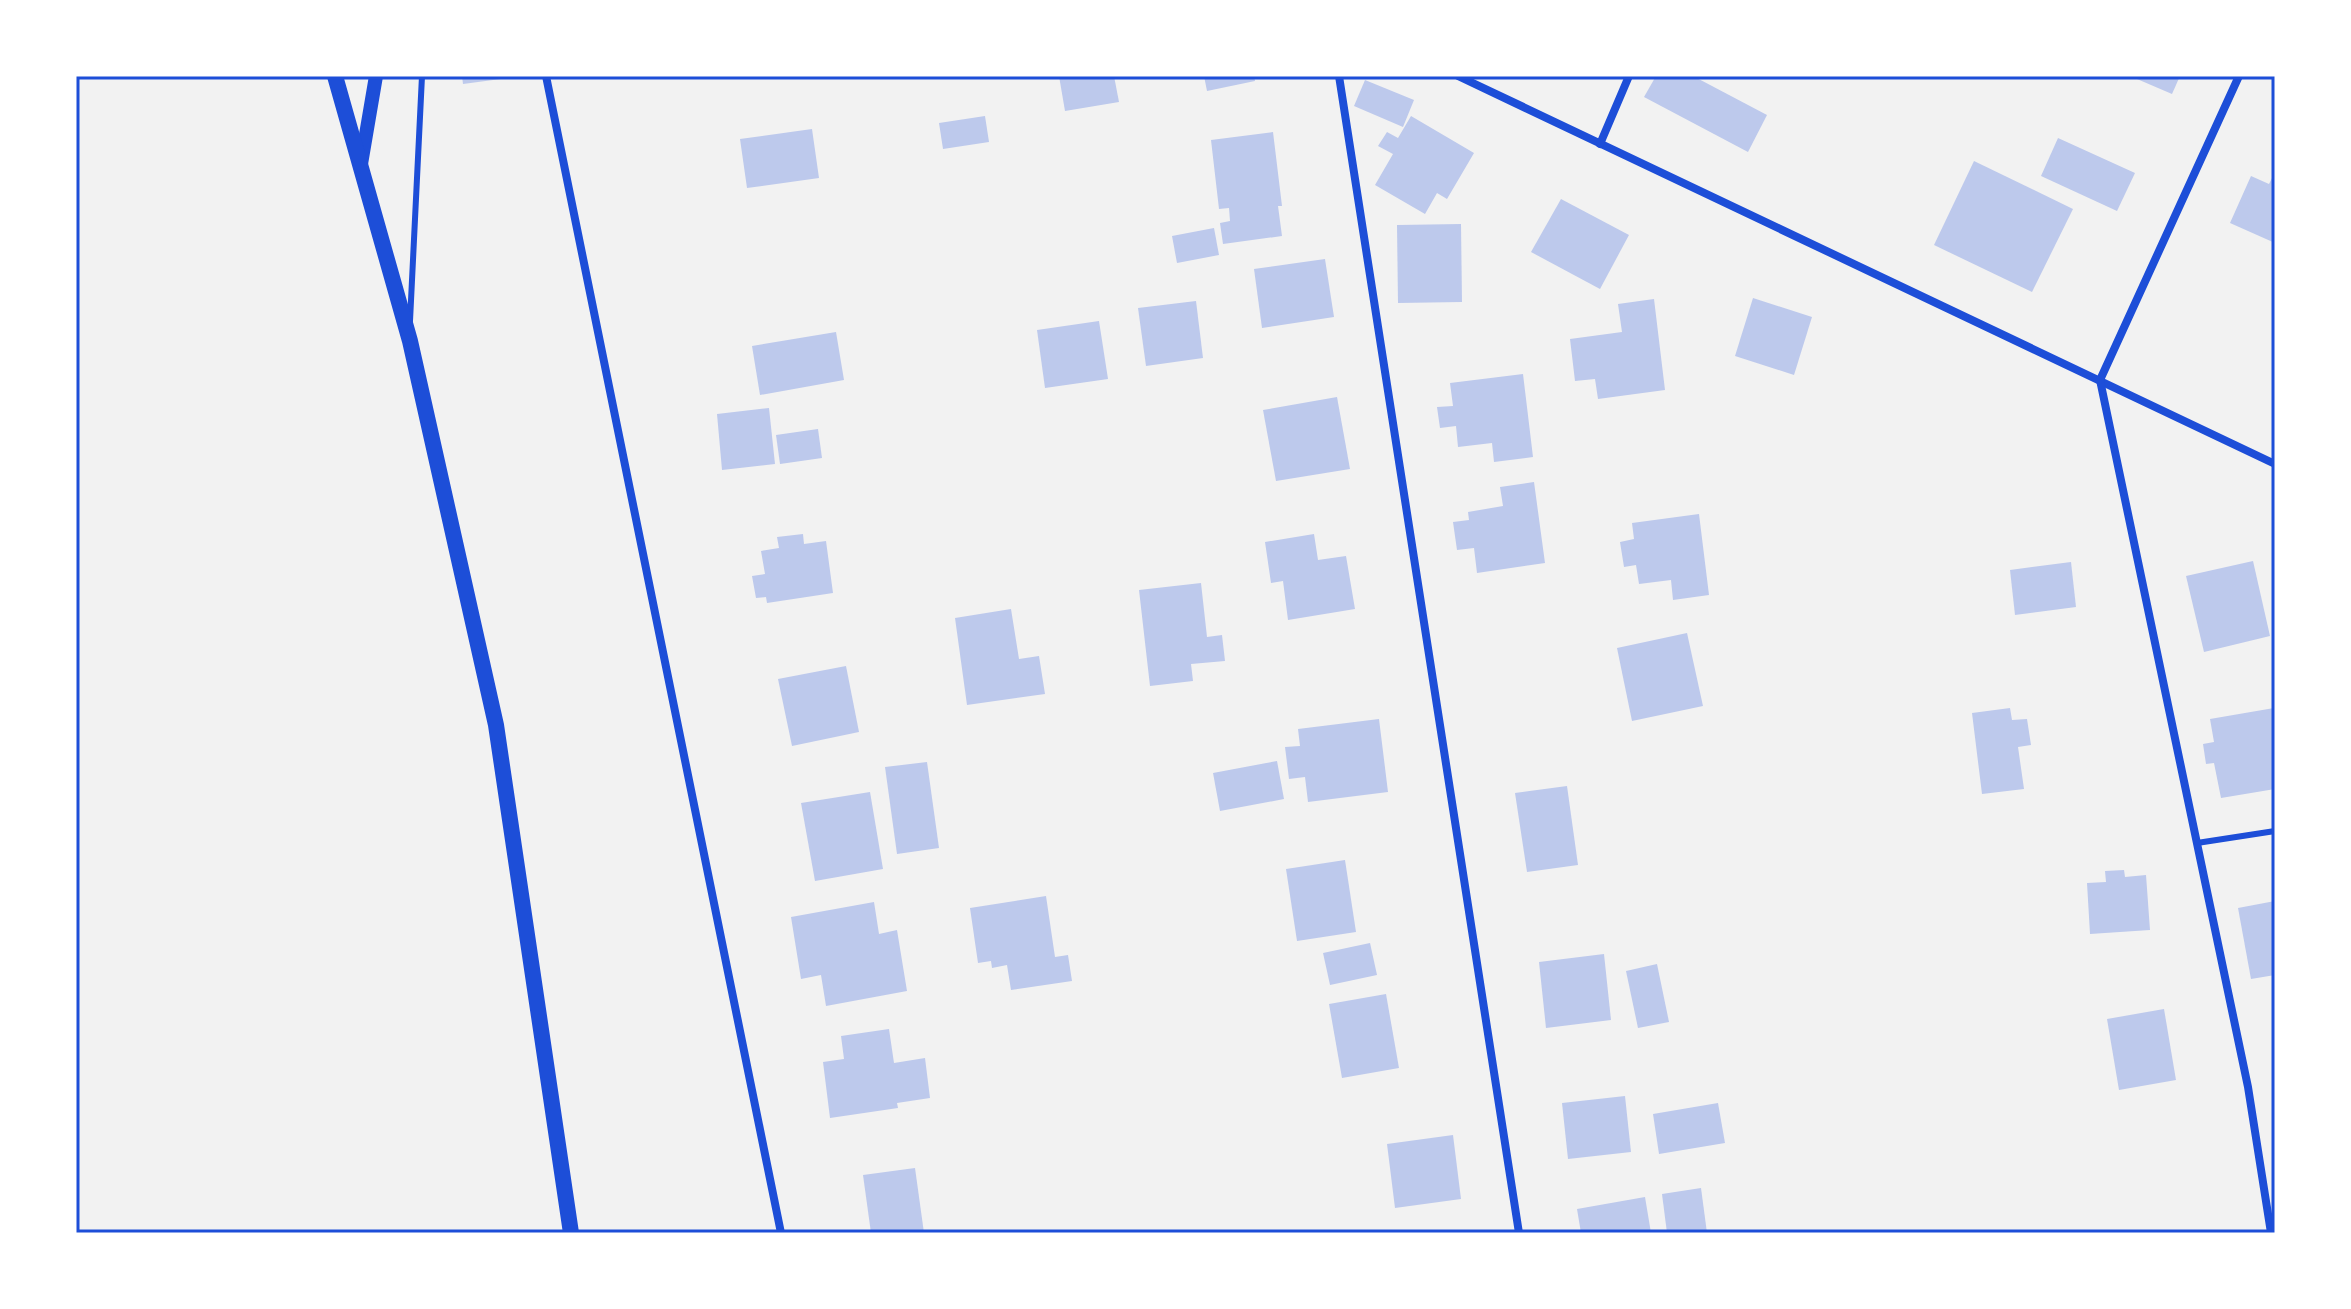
<svg xmlns="http://www.w3.org/2000/svg" width="2351" height="1309" font-family="'Golos Text',sans-serif">
	<style>
		.building { fill: #bdc9ec }
		.lines { fill: none; stroke-linecap: round; stroke-linejoin: round }
		.service { stroke: #1d4ed8; stroke-width: 6 }
		.minor { stroke: #1d4ed8; stroke-width: 8 }
		.tertiary { stroke: #1d4ed8; stroke-width: 14 }
		.secondary { stroke: #1d4ed8; stroke-width: 16 }
		.neatline { fill: none; stroke: #1d4ed8; stroke-width: 3 }
	</style>
	<rect width="100%" height="100%" fill="#f2f2f2"/>
	<g class="building">
		<path d="M462,76H508V78L463,84Z"/>
		<path d="M1059,76H1114L1119,102L1065,111Z"/>
		<path d="M1204,76H1254L1255,81L1207,91Z"/>
		<path d="M1656,76H1693L1767,115L1748,152L1644,97Z"/>
		<path d="M2130,76H2180L2172,94Z"/>
		<path d="M1365,80L1414,100L1403,127L1354,106Z"/>
		<path d="M985,116L989,142L943,149L939,123Z"/>
		<path d="M1411,116L1474,153L1447,199L1437,193L1425,214L1375,185L1393,154L1378,146L1387,132L1398,138Z"/>
		<path d="M812,129L819,178L747,188L740,139Z"/>
		<path d="M1273,132L1282,206H1278L1282,236L1223,244L1220,223L1230,221L1229,208L1219,209L1211,140Z"/>
		<path d="M2058,138L2135,173L2117,211L2041,176Z"/>
		<path d="M1974,161L2073,209L2032,292L1934,245Z"/>
		<path d="M2275,172V243L2230,223L2251,176L2269,184Z"/>
		<path d="M1561,199L1629,235L1600,289L1531,252Z"/>
		<path d="M1461,224L1462,302L1398,303L1397,225Z"/>
		<path d="M1214,228L1219,255L1177,263L1172,236Z"/>
		<path d="M1325,259L1334,317L1262,328L1254,269Z"/>
		<path d="M1753,298L1812,317L1794,375L1735,356Z"/>
		<path d="M1654,299L1665,390L1598,399L1595,379L1575,381L1570,339L1622,332L1618,304Z"/>
		<path d="M1196,301L1203,358L1146,366L1138,308Z"/>
		<path d="M1099,321L1108,379L1045,388L1037,330Z"/>
		<path d="M836,332L844,380L760,395L752,346Z"/>
		<path d="M1523,374L1533,457L1494,462L1492,443L1458,447L1456,426L1440,428L1437,407L1453,406L1450,383Z"/>
		<path d="M1337,397L1350,469L1276,481L1263,410Z"/>
		<path d="M769,408L775,464L722,470L717,414Z"/>
		<path d="M818,429L822,458L780,464L776,435Z"/>
		<path d="M1534,482L1545,563L1477,573L1474,548L1457,550L1453,522L1469,520L1468,512L1503,506L1500,487Z"/>
		<path d="M1699,514L1709,595L1673,600L1671,580L1639,584L1636,565L1624,567L1620,542L1634,539L1632,523Z"/>
		<path d="M803,534L804,544L826,541L833,593L767,603L766,597L756,598L752,576L765,574L761,551L779,548L777,537Z"/>
		<path d="M1314,534L1318,560L1346,556L1355,609L1288,620L1283,581L1271,583L1265,542Z"/>
		<path d="M2253,561L2270,636L2204,652L2186,576Z"/>
		<path d="M2071,562L2076,607L2015,615L2010,570Z"/>
		<path d="M1201,583L1207,637L1222,635L1225,661L1191,664L1193,681L1150,686L1139,590Z"/>
		<path d="M1011,609L1019,659L1039,656L1045,694L967,705L955,618Z"/>
		<path d="M1687,633L1703,706L1632,721L1617,648Z"/>
		<path d="M846,666L859,732L792,746L778,679Z"/>
		<path d="M2010,708L2012,720L2027,719L2031,745L2018,747L2024,789L1982,794L1972,713Z"/>
		<path d="M2274,708L2275,789L2221,798L2214,763L2206,764L2203,744L2214,742L2210,719Z"/>
		<path d="M1379,719L1388,792L1308,802L1305,777L1289,779L1285,747L1300,746L1298,729Z"/>
		<path d="M1277,761L1284,799L1220,811L1213,773Z"/>
		<path d="M927,762L939,848L897,854L885,767Z"/>
		<path d="M1567,786L1578,865L1527,872L1515,793Z"/>
		<path d="M870,792L883,869L815,881L801,803Z"/>
		<path d="M1345,860L1356,932L1297,941L1286,869Z"/>
		<path d="M2124,870L2125,877L2146,875L2150,930L2090,934L2087,883L2106,882L2105,871Z"/>
		<path d="M1046,896L1055,957L1068,955L1072,981L1011,990L1007,965L992,968L991,961L978,963L970,908Z"/>
		<path d="M2275,901V975L2251,979L2238,908Z"/>
		<path d="M874,902L879,934L897,930L907,991L826,1006L821,975L801,979L791,917Z"/>
		<path d="M1370,943L1377,975L1330,985L1323,953Z"/>
		<path d="M1604,954L1611,1020L1546,1028L1539,962Z"/>
		<path d="M1657,964L1669,1022L1638,1028L1626,971Z"/>
		<path d="M1386,994L1399,1068L1342,1078L1329,1004Z"/>
		<path d="M2164,1009L2176,1080L2119,1090L2107,1019Z"/>
		<path d="M889,1029L894,1063L925,1058L930,1098L897,1103L898,1108L830,1118L823,1062L844,1059L841,1036Z"/>
		<path d="M1625,1096L1631,1152L1568,1159L1562,1103Z"/>
		<path d="M1718,1103L1725,1143L1659,1154L1653,1114Z"/>
		<path d="M1453,1135L1461,1199L1395,1208L1387,1144Z"/>
		<path d="M915,1168L924,1233H871L863,1175Z"/>
		<path d="M1701,1188L1707,1233H1667L1662,1194Z"/>
		<path d="M1645,1197L1651,1233H1581L1577,1209Z"/>
	</g>
	<g class="lines">
		<g class="service">
			<path d="M410,321L422,76"/>
			<path d="M2197,843L2275,831"/>
		</g>
		<g class="minor">
			<path d="M546,76L781,1233"/>
			<path d="M1339,76L1519,1233"/>
			<path d="M1458,76L2275,464"/>
			<path d="M1600,144L1629,76"/>
			<path d="M2100,380L2248,1087L2271,1233"/>
			<path d="M2100,380L2239,76"/>
		</g>
		<path class="tertiary" d="M361,164L376,76"/>
		<path class="secondary" d="M335,76L410,341L496,725L571,1233"/>
	</g>
	<rect width="2351" height="1309" fill="none" stroke="#ffffff" stroke-width="156"/>
	<rect x="78" y="78" width="2195" height="1153" class="neatline"/>
</svg>
